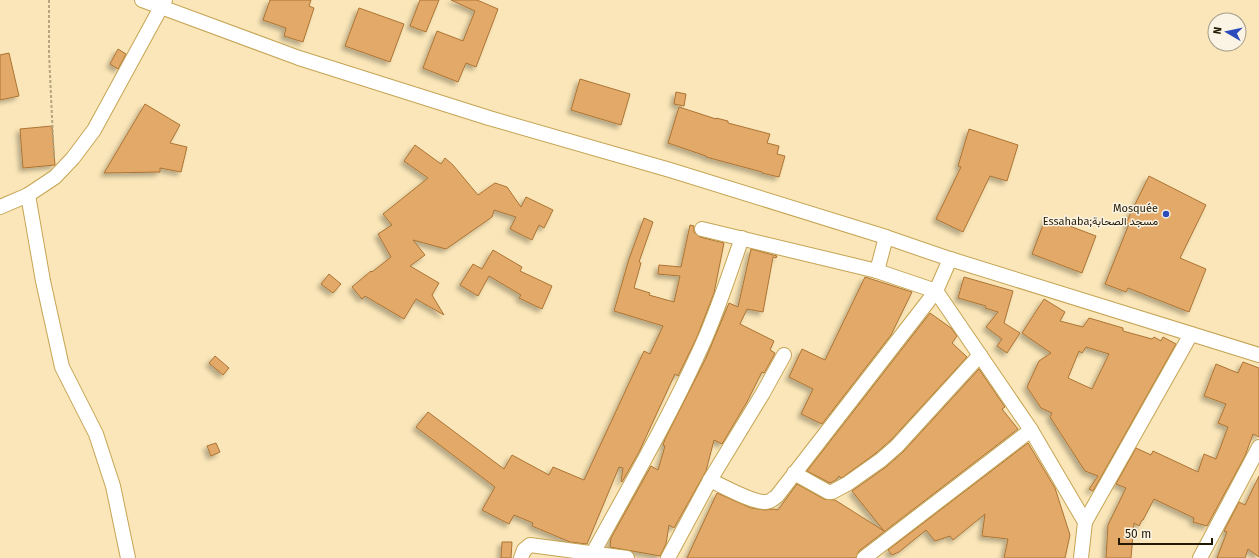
<svg xmlns="http://www.w3.org/2000/svg" width="1259" height="558" font-family="'Fira Sans',Vazirmatn,sans-serif">
	<style>
		.building { fill: #e3a969; stroke: #ab7434; fill-rule: evenodd; filter: url(#shadow) }
		.lines { fill: none; stroke-linecap: round; stroke-linejoin: round }
		.minor-casing { stroke: #c5a454; stroke-width: 16 }
		.path { stroke: #b5a47e; stroke-width: 2; stroke-dasharray: 3 2; stroke-linecap: butt }
		.minor { stroke: #fff; stroke-width: 14 }
		.poi-dot { fill: #2d4cbc; stroke: #fbf4e5; stroke-width: 1.5 }
		.labels { text-anchor: middle; dominant-baseline: central; stroke-width: 3; stroke-linejoin: round; paint-order: stroke }
		.poi-label { font-size: 11px; fill: #231902; stroke: #fbf4e5; text-anchor: end }
	</style>
	<defs>
		<filter id="shadow"><feDropShadow dx="-3.5" dy="3.5" stdDeviation="2" flood-color="#0004"/></filter>
	</defs>
	<rect width="100%" height="100%" fill="#fae6b8"/>
	<g class="building">
		<path d="M270,0H311L309,6L314,8L303,42L284,36L286,28L263,20Z"/>
		<path d="M420,0H439L426,32L410,26Z"/>
		<path d="M451,0H477L498,9L476,67L466,63L458,82L423,68L437,31L463,41L475,11Z"/>
		<path d="M359,8L404,24L390,62L345,46Z"/>
		<path d="M118,49L126,54L118,69L110,64Z"/>
		<path d="M9,53L19,96L0,100V55Z"/>
		<path d="M580,79L630,94L621,125L571,110Z"/>
		<path d="M676,92L686,94L684,106L674,104Z"/>
		<path d="M145,104L180,125L170,143L187,147L181,172L160,168V172L104,173Z"/>
		<path d="M679,107L716,119V118L728,121V123L770,134L767,143L779,146L777,154L785,156L779,177L762,173V172L706,157V156L668,143Z"/>
		<path d="M52,126L55,165L23,168L20,129Z"/>
		<path d="M969,129L1018,145L1007,181L990,176L963,232L936,219L961,167L958,166Z"/>
		<path d="M415,145L441,164L445,158L453,165L478,195L495,183L507,187L521,207L526,197L553,210L544,228L539,225L532,240L510,229L516,217L494,210L492,217L446,249L413,240L425,255L410,266L439,283L432,295L444,315L416,299L404,319L365,296L362,299L352,287L371,271L372,272L391,257L378,234L392,225L383,214L428,178L404,161Z"/>
		<path d="M1149,176L1206,205L1180,258L1206,269L1189,312L1128,288L1126,292L1105,284L1129,224L1126,223Z"/>
		<path d="M1046,217L1096,236L1082,273L1032,254Z"/>
		<path d="M644,218L653,222L639,262L641,263L634,288L650,293L649,295L674,302L680,276L658,274L659,265L681,267L690,225L694,226V232L700,237L724,243L714,293L697,337L678,376L675,374L639,452L622,482L621,481L623,468L619,467L587,544L570,542L532,526L533,523L514,515L509,524L482,510L495,487L416,427L428,412L504,469L512,455L549,475L553,467L584,480L644,351L650,354L663,326L614,311L629,259Z"/>
		<path d="M751,249L777,256L776,258L773,257L763,312L747,309L740,324L774,341L770,350L775,353L772,359L764,373L762,372L747,402L722,444L714,440L706,471L674,528L669,525L666,544L660,556L610,547L611,538L651,466L658,470L665,446L663,445L665,439L706,358L729,303L738,307Z"/>
		<path d="M493,250L522,267L520,271L552,286L542,309L519,298L521,295L489,276L478,296L460,285L473,264L482,269Z"/>
		<path d="M329,274L341,284L333,293L321,284Z"/>
		<path d="M865,277L912,292L891,335L822,424L801,414L813,389L789,377L802,349L825,360Z"/>
		<path d="M964,277L1013,291L1004,323L1020,333L1007,353L997,346L1002,339L986,327L998,312L985,308L986,306L958,298Z"/>
		<path d="M1044,299L1065,312L1060,321L1083,327L1089,318L1123,328V331L1152,339L1154,337L1161,341L1163,337L1176,344L1093,491L1089,489L1098,476L1085,471L1050,417L1052,413L1041,408L1027,387L1039,361L1051,353L1022,333ZM1086,347L1109,354L1092,389L1068,378L1079,351L1082,353Z"/>
		<path d="M930,313L951,328L957,336L952,343L967,357L891,440L876,453L843,477L841,478L839,476L836,480L830,483L807,471Z"/>
		<path d="M215,356L229,368L223,375L209,363Z"/>
		<path d="M1243,362L1259,368V437L1253,434L1245,456L1207,526L1193,522L1194,518L1154,499L1143,520H1142L1139,526L1134,523L1131,558H1106L1108,525L1126,488L1116,484L1136,448L1151,455L1153,451L1198,472L1204,454L1216,459L1228,427L1218,423L1226,404L1204,396L1216,364L1238,373Z"/>
		<path d="M979,369L1005,407L1002,409L1018,429L859,551L856,558H687L717,493L751,508L765,510L774,509L778,510L797,484L824,499L835,500L884,531L852,491L886,467L903,452Z"/>
		<path d="M216,443L220,452L211,456L207,446Z"/>
		<path d="M1028,443L1055,488L1070,535L1065,558H1004L1008,539L982,536L985,514L953,540L950,536L935,541L926,530L899,552L892,555L888,550Z"/>
		<path d="M1259,476V557L1248,549L1245,558H1217L1227,532L1224,531L1239,502L1245,505Z"/>
		<path d="M502,542H512L511,558H501Z"/>
	</g>
	<g class="lines">
		<defs>
			<g id="minor">
				<path d="M142,0L299,58L489,118L670,170L886,237L950,259L1259,355"/>
				<path d="M28,195L43,281L62,367L96,434L113,486L128,558"/>
				<path d="M0,207L28,195L55,177L73,158L94,130L165,0"/>
				<path d="M702,229L877,271L936,291L1031,430L1085,522L1081,558"/>
				<path d="M877,271L886,237"/>
				<path d="M794,473L828,492H832L847,484L881,460L897,446L980,355"/>
				<path d="M710,480C723,486 753,503 766,502C770,502 773,499 777,496L936,291L950,259"/>
				<path d="M1085,522L1191,334"/>
				<path d="M521,558L524,550L530,545L627,558"/>
				<path d="M593,558V553C629,487 667,422 698,354C716,317 728,277 742,238"/>
				<path d="M668,558L710,480L763,393L784,355"/>
				<path d="M864,558L1031,430"/>
				<path d="M1200,558L1259,447"/>
			</g>
		</defs>
		<use href="#minor" class="minor-casing"/>
		<path class="path" d="M49,0V53L54,160"/>
		<use href="#minor" class="minor"/>
	</g>
	<circle class="poi-dot" cx="1166" cy="214" r="4"/>
	<g class="labels">
		<g class="poi-label">
			<text x="1158" y="208">Mosquée<tspan x="1158" dy="13">Essahaba;مسجد الصحابة</tspan></text>
		</g>
	</g>
	<g transform="translate(1227 32) rotate(279)"><circle r="19" fill="#fbf4e5" stroke="#a59c8a"/>
	<path d="M0-3L7 15L0 10L-7 15Z" fill="#2d4cbc"/>
	<text y="-6" font-size="11" font-weight="bold" text-anchor="middle" fill="#231902">N</text>
	</g>
	<path d="M1119 538v6h93v-6" fill="none" stroke="#231902" stroke-width="2"/>
	<text x="1125" y="538" font-size="12" fill="#231902" stroke="#fbf4e5" stroke-width="3" paint-order="stroke">50 m</text>
</svg>
